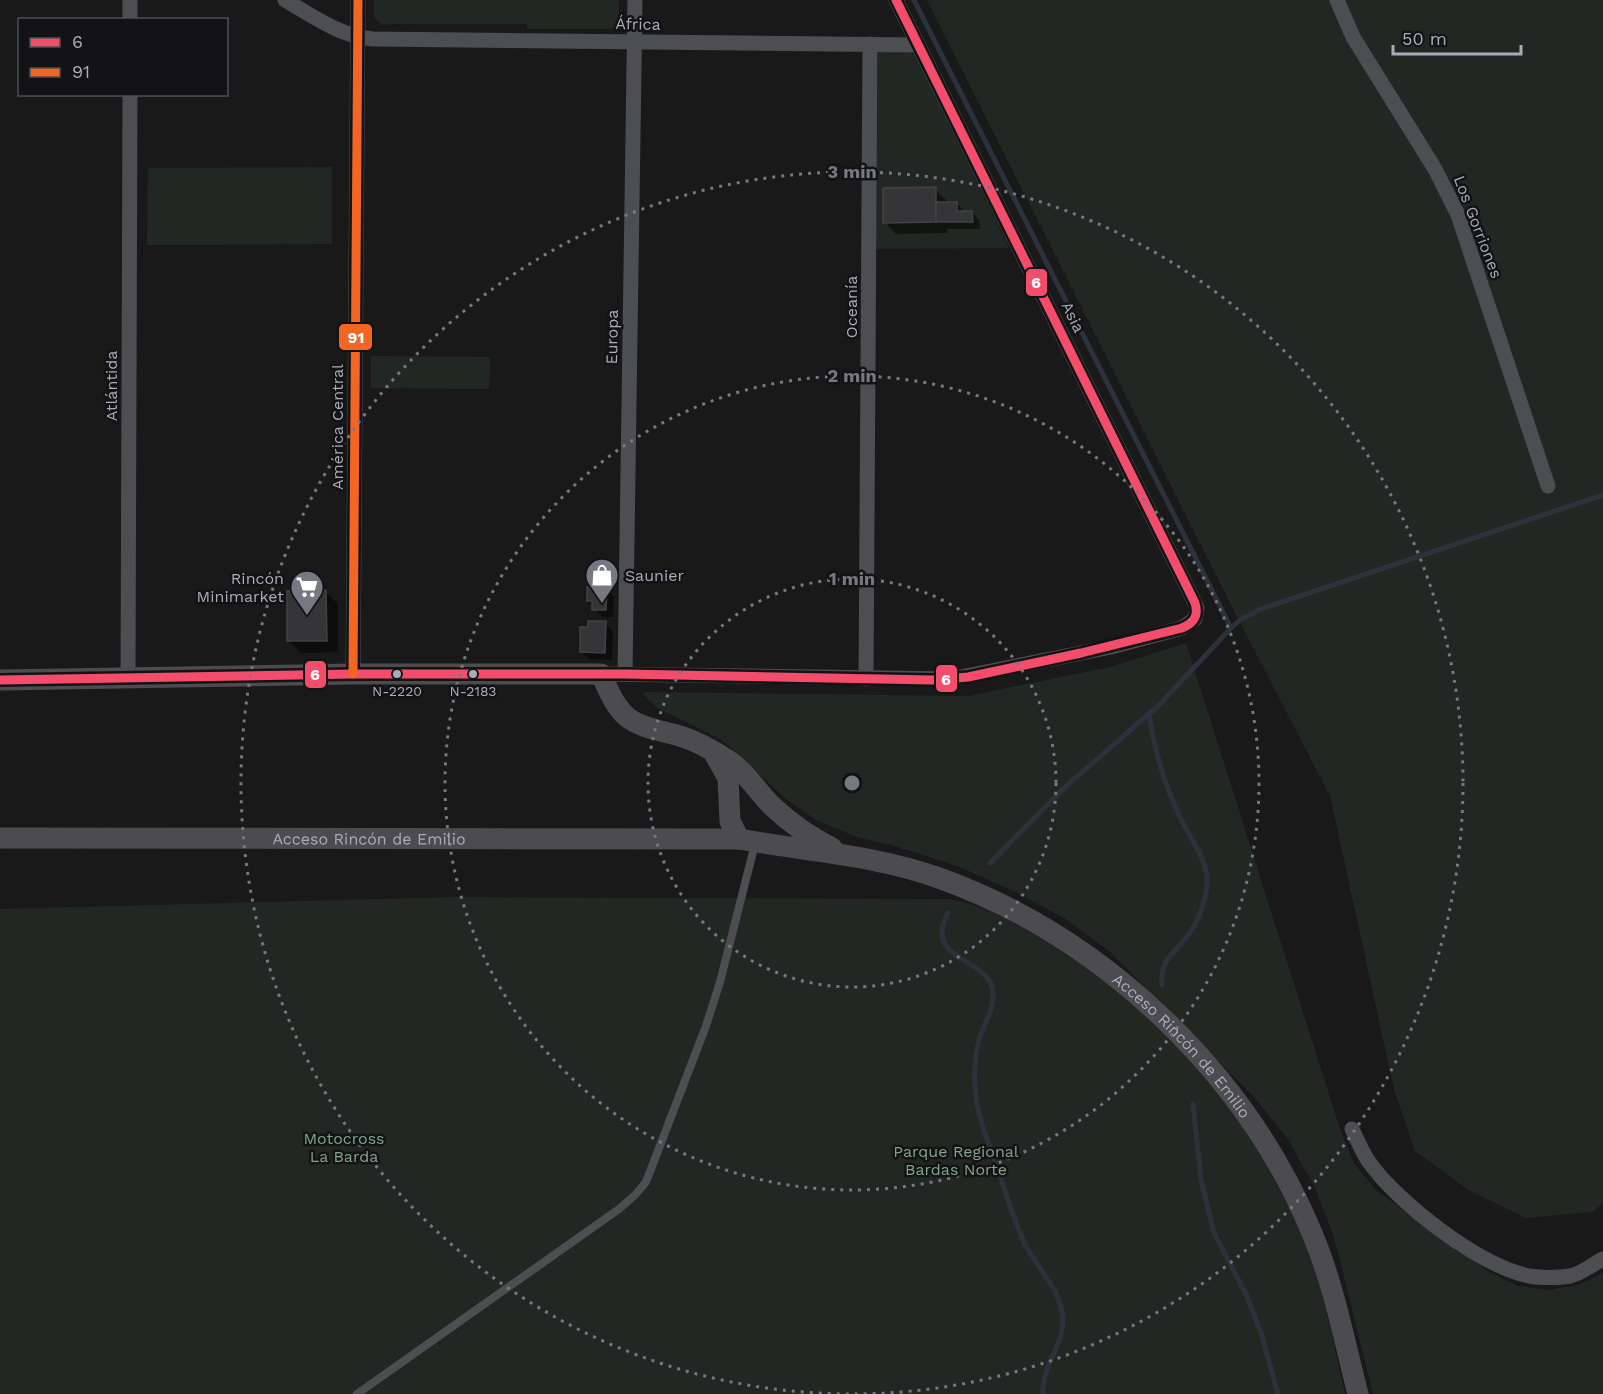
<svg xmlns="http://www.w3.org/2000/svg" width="1603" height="1394" font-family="'Work Sans',sans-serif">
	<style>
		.green { fill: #212823 }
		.shadow { fill: #0007 }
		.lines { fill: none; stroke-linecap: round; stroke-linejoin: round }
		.stream { stroke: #2b323b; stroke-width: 5 }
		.building { fill: #353537; stroke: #414245; stroke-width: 1.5 }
		.lane { stroke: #4d4e52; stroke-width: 8 }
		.street { stroke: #4d4e52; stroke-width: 15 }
		.secondary { stroke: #4c4c50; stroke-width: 21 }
		.bus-1-casing { stroke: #131315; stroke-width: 14 }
		.bus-2-casing { stroke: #131315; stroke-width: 14 }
		.bus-1 { stroke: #f44d6c; stroke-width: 9 }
		.bus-2 { stroke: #f26522; stroke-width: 9 }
		.ring { fill: none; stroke: #777982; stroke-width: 3; stroke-dasharray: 3 6 }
		.bus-dot { fill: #aaacba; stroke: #131315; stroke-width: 2 }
		.labels { text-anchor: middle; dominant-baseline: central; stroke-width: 5; stroke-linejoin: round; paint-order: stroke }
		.bus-label { font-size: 14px; fill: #aaacba; stroke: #131315 }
		.street-label { font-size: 16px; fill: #aaacba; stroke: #131315 }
		.poi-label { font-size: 16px; fill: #aaacba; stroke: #131315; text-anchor: start }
		.park-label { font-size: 16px; fill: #81a589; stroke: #131315 }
		.centre { fill: #777982; stroke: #131315; stroke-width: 3 }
		.ring-label { font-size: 18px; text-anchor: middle; font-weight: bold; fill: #777982; stroke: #131315; stroke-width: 5; stroke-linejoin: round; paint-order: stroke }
		.line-badge { stroke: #131315; stroke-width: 2 }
		.badge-label { font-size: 16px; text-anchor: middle; font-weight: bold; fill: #fff }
	</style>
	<rect width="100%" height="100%" fill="#191919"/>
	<g class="green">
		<path d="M374,0H619V19L616,27L608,29H527V24H381L374,18Z"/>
		<path d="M927,0H1603V1204L1592,1212L1526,1218L1470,1191L1415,1151L1394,1089L1330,796L1233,609Z"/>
		<path d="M878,52H911L917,58L1009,248L876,249Z"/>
		<path d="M332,167V244L147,245L148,168Z"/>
		<path d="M371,356L490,357L489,389L371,388Z"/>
		<path d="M1186,643L1340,1129L1353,1162L1376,1190L1489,1272L1518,1286L1548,1290L1578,1285L1603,1273V1394H1373L1334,1237L1316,1190L1288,1139L1253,1096L1108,950L1064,918L1018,893L957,866L895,846L857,837L818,821L787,800L722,740L658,708L647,699L643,692L968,696L1110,667Z"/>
		<path d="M453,897L947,899C979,903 1006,919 1035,935C1139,993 1226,1084 1280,1191C1287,1204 1296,1217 1301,1231C1322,1283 1333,1340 1345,1394H0V909Z"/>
	</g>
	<g class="shadow">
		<path d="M935,189L947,201V204L956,203L964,211L972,212L979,220L980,229H947V233L896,234L885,222Z"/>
		<path d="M315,576L327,588V593L338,604V652L301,653L289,641L302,592Z"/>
		<path d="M606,588L614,596L613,617H602L588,601Z"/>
		<path d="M605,623L613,631L612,660L589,659L581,652L589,629Z"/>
	</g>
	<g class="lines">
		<g class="stream">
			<path d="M914,0L1231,628"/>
			<path d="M1149,714C1154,749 1164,783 1179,815C1188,835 1206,857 1207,878C1208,898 1198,923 1186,938C1172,955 1160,961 1162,985"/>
			<path d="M990,863L1064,788L1159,705L1231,628L1240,620L1261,609L1603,495"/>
			<path d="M948,913C921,961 991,958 993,992C995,1010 983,1024 979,1040C974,1059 973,1083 977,1103C980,1124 989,1144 996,1163C1005,1191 1013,1219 1025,1244C1037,1268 1057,1285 1062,1312C1068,1342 1041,1364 1043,1394"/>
			<path d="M1193,1104L1201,1180L1214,1233L1246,1294L1261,1333L1278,1394"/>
		</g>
	</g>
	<g class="building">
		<path d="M936,187V222L883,223V188Z"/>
		<path d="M936,202H957V211H972L973,222H936Z"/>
		<path d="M300,575H316V590L300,591Z"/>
		<path d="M587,587H607L606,610H592V601H587Z"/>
		<path d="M326,590L327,641H287V591Z"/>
		<path d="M588,621H606L605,653L580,652V627H588Z"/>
	</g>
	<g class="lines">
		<path class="lane" d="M357,1394L619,1209L635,1195L646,1182L706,1026L720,982L755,844"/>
		<g class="street">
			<path d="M285,0C314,17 340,36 373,39L918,45"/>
			<path d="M1337,0L1353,37L1435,169L1458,215L1548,486"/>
			<path d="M130,20V0"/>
			<path d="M353,674L358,0"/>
			<path d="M601,674L951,679L1111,647L1182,628L1195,619L1197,608L1195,603L896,0"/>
			<path d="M625,674L635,0"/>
			<path d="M128,677L130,94"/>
			<path d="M866,679L870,44"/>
			<path d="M1352,1129C1357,1139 1362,1152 1369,1162C1398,1203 1478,1265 1529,1276C1540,1278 1559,1278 1570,1276C1581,1274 1593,1264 1603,1259"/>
		</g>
		<g class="secondary">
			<path d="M0,680L353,674H601C608,689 614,706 627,717C642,729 665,731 683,737C698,742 714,751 728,760C746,772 757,791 772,806C790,823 810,837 832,848"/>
			<path d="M715,755L728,778L730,821L739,839"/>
			<path id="s1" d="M0,838L739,839C806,851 875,855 939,878C1103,937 1245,1072 1312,1233C1334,1285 1344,1340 1358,1394"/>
		</g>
		<defs>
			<path id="bus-1" d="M0,680L353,674H625L933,680L968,677L1081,653L1182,628C1194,623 1199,616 1195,603L896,0"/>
			<path id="bus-2" d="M353,674L358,0"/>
		</defs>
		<use href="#bus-1" class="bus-1-casing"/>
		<use href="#bus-2" class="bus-2-casing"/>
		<use href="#bus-1" class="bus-1"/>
		<use href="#bus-2" class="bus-2"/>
	</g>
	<g class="ring">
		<circle cx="852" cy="783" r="204"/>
		<circle cx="852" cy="783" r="407"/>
		<circle cx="852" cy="783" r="611"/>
	</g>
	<defs>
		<symbol id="shop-pin" viewBox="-11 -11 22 30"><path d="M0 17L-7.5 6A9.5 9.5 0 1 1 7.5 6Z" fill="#777982" stroke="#131315"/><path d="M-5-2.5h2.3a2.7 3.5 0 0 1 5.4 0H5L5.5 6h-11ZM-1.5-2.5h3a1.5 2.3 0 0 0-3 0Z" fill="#fff"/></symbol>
		<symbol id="supermarket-pin" viewBox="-11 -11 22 30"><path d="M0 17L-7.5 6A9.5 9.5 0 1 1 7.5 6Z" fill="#777982" stroke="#131315"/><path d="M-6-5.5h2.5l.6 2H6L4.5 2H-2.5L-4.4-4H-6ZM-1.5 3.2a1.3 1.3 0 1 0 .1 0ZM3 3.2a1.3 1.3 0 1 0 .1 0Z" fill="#fff"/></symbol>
	</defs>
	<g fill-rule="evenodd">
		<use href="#shop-pin" x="583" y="556" width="38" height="52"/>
		<use href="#supermarket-pin" x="288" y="568" width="38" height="52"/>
	</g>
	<g class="bus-dot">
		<circle cx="397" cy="674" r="5"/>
		<circle cx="473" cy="674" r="5"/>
	</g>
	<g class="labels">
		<g class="bus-label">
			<text x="397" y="691">N-2220</text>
			<text x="473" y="691">N-2183</text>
		</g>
		<g class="street-label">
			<text transform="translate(638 24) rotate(1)">África</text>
			<text transform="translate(1478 227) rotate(69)">Los Gorriones</text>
			<text transform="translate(851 307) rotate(-90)">Oceanía</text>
			<text transform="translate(1073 317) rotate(64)">Asia</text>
			<text transform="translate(612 337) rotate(-89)">Europa</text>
			<text transform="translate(111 386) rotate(-90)">Atlántida</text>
			<text transform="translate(337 427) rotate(-90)">América Central</text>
			<text stroke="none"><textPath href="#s1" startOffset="369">Acceso Rincón de Emilio</textPath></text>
			<text stroke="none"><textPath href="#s1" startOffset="1242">Acceso Rincón de Emilio</textPath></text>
		</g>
		<g class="poi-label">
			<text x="625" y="575">Saunier</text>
			<text x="284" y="578" text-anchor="end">Rincón<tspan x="284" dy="18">Minimarket</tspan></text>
		</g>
		<g class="park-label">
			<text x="344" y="1138">Motocross<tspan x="344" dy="18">La Barda</tspan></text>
			<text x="956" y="1151">Parque Regional<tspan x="956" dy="18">Bardas Norte</tspan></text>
		</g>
	</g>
	<circle cx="852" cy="783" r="9" class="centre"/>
	<g class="ring-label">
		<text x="852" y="178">3 min</text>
		<text x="852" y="382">2 min</text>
		<text x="852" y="585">1 min</text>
	</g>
	<g class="line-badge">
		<rect x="1025" y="268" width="23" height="29" rx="6" fill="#f44d6c"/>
		<rect x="338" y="323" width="35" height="28" rx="6" fill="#f26522"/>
		<rect x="304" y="660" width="23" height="29" rx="6" fill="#f44d6c"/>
		<rect x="935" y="664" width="23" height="29" rx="6" fill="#f44d6c"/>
	</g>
	<g class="badge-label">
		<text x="1036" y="288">6</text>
		<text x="356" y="343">91</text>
		<text x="315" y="680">6</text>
		<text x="946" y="685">6</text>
	</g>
	<rect x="18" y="18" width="210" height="78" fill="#131315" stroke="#4f5057" stroke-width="1.5"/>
	<rect x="30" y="38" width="30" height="9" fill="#f44d6c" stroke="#4f5057" stroke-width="1.5"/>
	<text x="72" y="48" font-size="18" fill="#aaacba">6</text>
	<rect x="30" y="68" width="30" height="9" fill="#f26522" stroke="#4f5057" stroke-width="1.5"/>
	<text x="72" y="78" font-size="18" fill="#aaacba">91</text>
	<path d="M1393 45v9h128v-9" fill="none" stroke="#aaacba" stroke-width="3"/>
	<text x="1402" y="45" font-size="18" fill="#aaacba" stroke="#131315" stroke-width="4.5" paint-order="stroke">50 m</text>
</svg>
